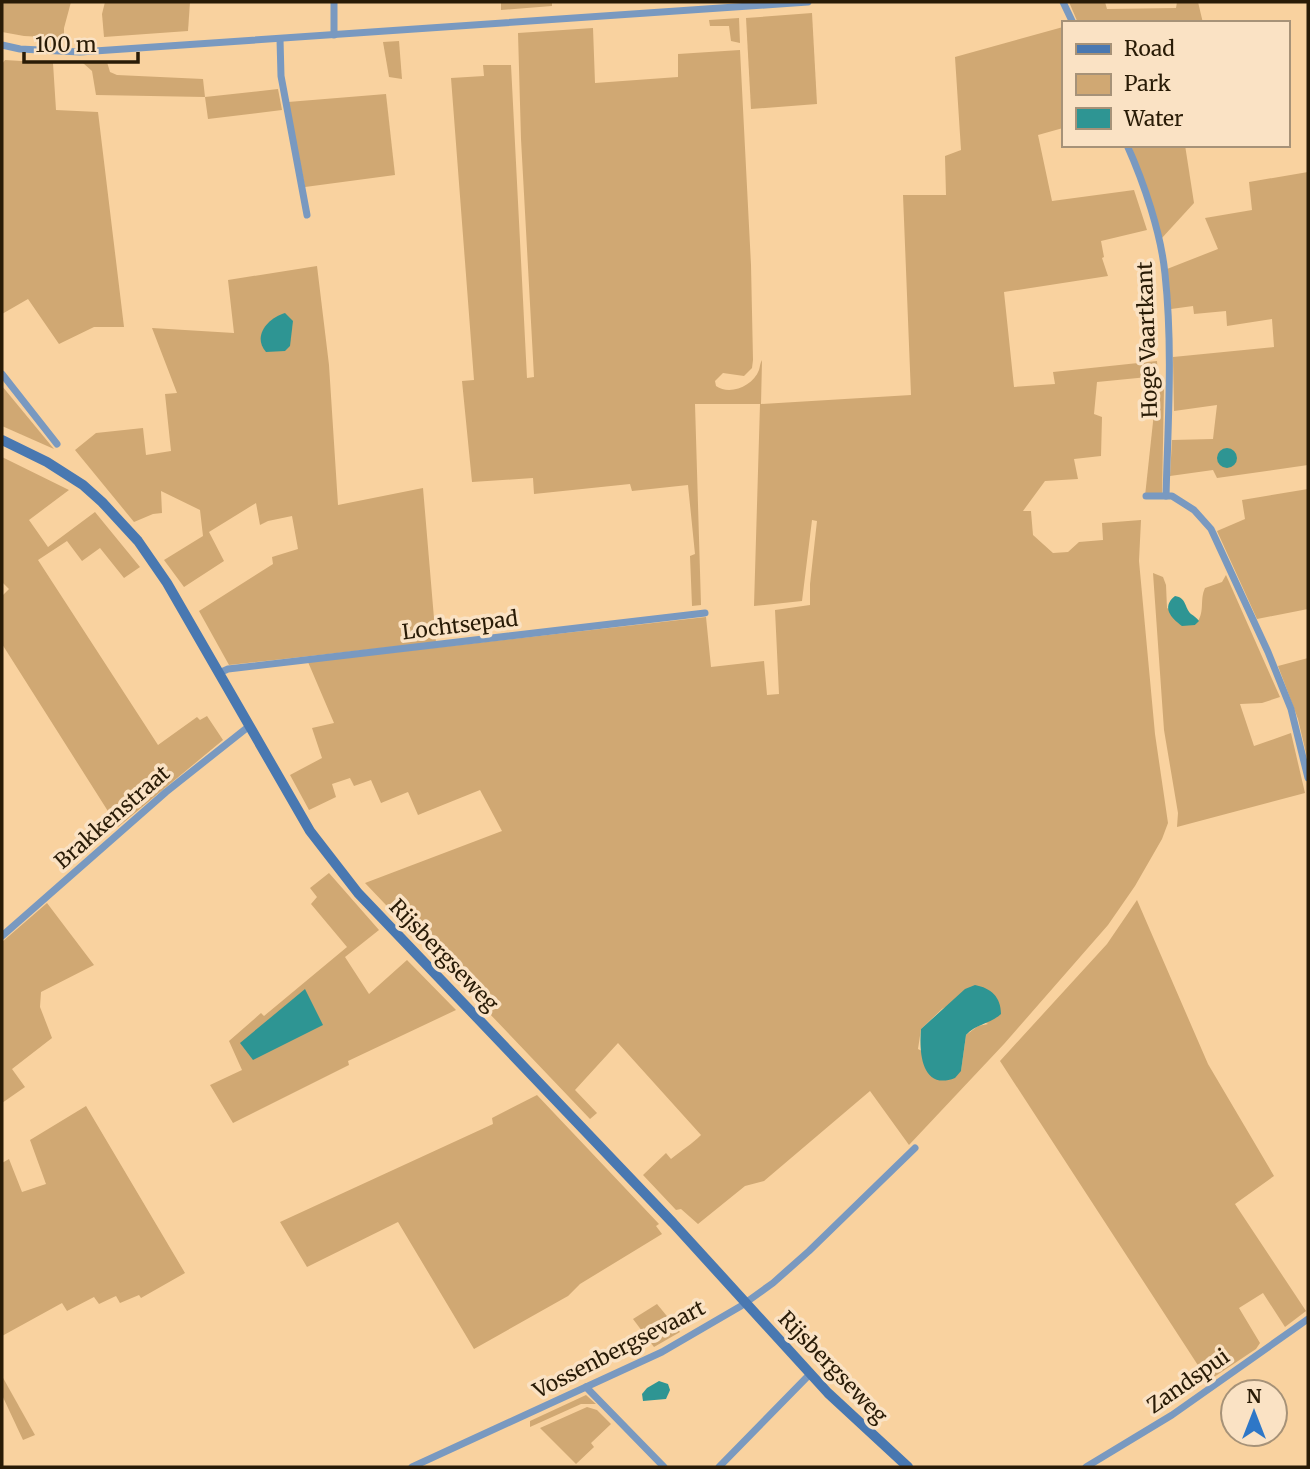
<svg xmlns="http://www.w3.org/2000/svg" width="1310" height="1469" font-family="Merriweather,serif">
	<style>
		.green { fill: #d0a873; fill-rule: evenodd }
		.water { fill: #2e9593 }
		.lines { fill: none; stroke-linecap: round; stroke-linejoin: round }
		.minor { stroke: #7999c0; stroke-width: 7 }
		.secondary { stroke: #4978b1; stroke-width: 10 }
		.labels { text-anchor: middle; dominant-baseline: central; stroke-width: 7; stroke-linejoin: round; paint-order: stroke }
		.street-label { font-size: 21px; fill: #291b06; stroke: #fae2c4 }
	</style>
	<rect width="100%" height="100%" fill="#f9d29f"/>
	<g class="green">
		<path d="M2,2H71L64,28V38L24,36L2,32Z"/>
		<path d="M105,2H190L188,31L104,37L102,14Z"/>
		<path d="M501,2H552V6L501,10Z"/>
		<path d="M1069,2H1105L1107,9L1176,8L1177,2H1198L1203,23H1078Z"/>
		<path d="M812,13L817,104L751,109L746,18Z"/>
		<path d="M739,18L740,43L731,41L729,26H710L709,20Z"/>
		<path d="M1063,27V128L1038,135L1052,201L1134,190L1147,230L1101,241L1104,257L1102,258L1108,276L1004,292L1014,387L1055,384L1053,372L1157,361L1158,376L1097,382L1094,414L1102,417L1101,456L1074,459L1078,479L1045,481L1023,511H1031L1033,535L1053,553L1068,552L1079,542L1103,540L1102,523L1141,520L1139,561L1155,734L1168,823L1162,839L1135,886L1108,925L1004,1044L909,1145L870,1091L764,1181L745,1186L698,1224L681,1209L676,1210L643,1175L666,1153L671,1159C682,1150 692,1144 701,1135L618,1043L575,1090L597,1113L590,1119L365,883L502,831L480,790L418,815L408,792L381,803L371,780L354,786L350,778L332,784L336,797L309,810L290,775L322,758L312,728L334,723L308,662L706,617L711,667L764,661L767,695L779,694L775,610L810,605V584L817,521L812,520L802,601L754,606L760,404H695L701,605L692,606L690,556L695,554L688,485L632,491L630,484L534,494L533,478L472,482L462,381L474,380L451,78L484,76L483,65H511L527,378L534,377L521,139L518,33L593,28L595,83L678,77V54L740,50L751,265L753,360L752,368L744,376L723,373L715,381L716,386C730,396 753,386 759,370C760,367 760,363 762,360L761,404L911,395L903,195H946L945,156L961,150L955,57ZM950,1005L988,1024L978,1026L966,1035L961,1071L918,1049L921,1029L942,1009Z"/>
		<path d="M399,41L402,79L389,77L383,42Z"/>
		<path d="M5,60L53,63L56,110L98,112L124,327H94L59,344L28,299L2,314V64Z"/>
		<path d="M107,62L110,72L117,75L203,79L205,97L278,89L282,110L208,119L205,97L96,95L92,71L83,63Z"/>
		<path d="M386,94L395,175L305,187L288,102Z"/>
		<path d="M1131,145H1185L1194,203L1161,239Z"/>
		<path d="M1308,172V465L1217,478L1213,470L1170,476L1172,440L1213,439L1217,405L1174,411L1173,357L1274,347L1272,319L1227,326L1226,311L1194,314L1193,306L1171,309L1167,269L1218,249L1205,218L1252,210L1249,182Z"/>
		<path d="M317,266L329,365L338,505L423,488L436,642L229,665L199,611L273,564L272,557L298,549L292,516L268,521L260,525L256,503L209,532L224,561L184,587L164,560L203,536L200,510L161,491L162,513L153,514L134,522L75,450L96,433L143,428L146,455L171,451L165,394L177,393L152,328L234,333L228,280Z"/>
		<path d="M1157,385L1164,388L1162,495L1145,496Z"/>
		<path d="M2,386L54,449L2,426Z"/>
		<path d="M2,457L69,490L29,520L48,547L95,512L140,567L124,578L100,548L82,561L67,541L38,560L158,745L197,717L200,720L207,716L223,740L118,827L2,644V596L9,589L2,582Z"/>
		<path d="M1308,489V609L1257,619L1217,531L1245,519L1242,500Z"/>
		<path d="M1153,573L1163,577L1166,585L1167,608L1195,625C1206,613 1199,601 1205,588L1222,582L1226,575L1280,697L1262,703L1240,704L1254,746L1291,733L1305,793L1177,827L1178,813L1164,730Z"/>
		<path d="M1308,658V762L1298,719L1278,666Z"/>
		<path d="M329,873L379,930L345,957L369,994L407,960L456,1010L348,1061L349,1065L233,1123L210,1085L242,1070L229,1041L261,1013L264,1016L347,947L311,904L317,897L310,888Z"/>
		<path d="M1137,900L1208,1064L1274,1176L1235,1204L1306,1311L1285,1327L1263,1293L1239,1308L1260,1343L1256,1349L1214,1377L1203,1373L1000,1061L1107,944Z"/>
		<path d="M47,903L94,965L41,992L40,1007L52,1038L12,1069L25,1087L2,1103V942Z"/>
		<path d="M537,1095L659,1224L656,1226L662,1234L580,1284L568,1296L474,1349L398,1222L307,1267L280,1222L493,1124L492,1118Z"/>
		<path d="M86,1106L185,1273L141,1298L139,1295L120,1303L116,1296L99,1304L94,1297L67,1311L62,1303L2,1336V1163L9,1159L22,1192L46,1184L30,1140Z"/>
		<path d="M657,1304L680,1332L654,1347L633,1319Z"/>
		<path d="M2,1376L35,1435L23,1440L2,1395Z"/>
		<path d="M586,1395L596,1404H581L530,1427V1421Z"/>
		<path d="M587,1407L597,1410L611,1424L591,1443L594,1447L576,1464L540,1428Z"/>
	</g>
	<g class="water">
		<path d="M285,313L293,321L290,346L285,351L266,352C252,336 268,318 285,313Z"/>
		<circle cx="1227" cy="458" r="10"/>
		<path d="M1175,596C1187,598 1184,607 1191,614C1194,616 1197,618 1199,621L1195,625L1182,626C1171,618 1161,607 1175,596Z"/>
		<path d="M975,985C991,988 1001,997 1001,1014C990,1024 976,1024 966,1035L961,1071L955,1078C921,1091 919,1051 921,1029L965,989Z"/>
		<path d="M305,989L323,1025L253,1060L240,1043Z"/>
		<path d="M659,1381L668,1384L670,1390L666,1399L643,1401L642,1394L647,1388Z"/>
	</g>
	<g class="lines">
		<g class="minor">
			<path d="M334,2V35"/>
			<path d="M1063,2L1073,23"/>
			<path d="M280,39L281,76L307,215"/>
			<path d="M2,45L20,49L80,52L808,2"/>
			<path d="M1127,145C1144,183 1161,233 1165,274C1173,348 1168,422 1166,496"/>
			<path d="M2,374L57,444"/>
			<path d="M1146,496H1172L1194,510L1211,529L1268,652L1291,709L1308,778"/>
			<path d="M219,673L228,669L705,613"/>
			<path d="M2,936L166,792L248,727"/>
			<path d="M586,1387L664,1467"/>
			<path d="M412,1467L662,1352L741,1306L773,1283L809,1251L915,1148"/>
			<path d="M719,1467L810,1374"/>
			<path d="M1086,1467L1172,1415L1308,1319"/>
		</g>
		<path class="secondary" d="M2,440L47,462L83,485L102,502L138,541L167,583L310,831L358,893L673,1223L828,1393L908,1467"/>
	</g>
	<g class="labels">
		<g class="street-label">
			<text transform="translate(1147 340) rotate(-92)">Hoge Vaartkant</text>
			<text transform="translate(460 625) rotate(-7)">Lochtsepad</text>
			<text transform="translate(112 817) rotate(-41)">Brakkenstraat</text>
			<text transform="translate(444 955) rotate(46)">Rijsbergseweg</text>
			<text transform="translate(619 1349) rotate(-27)">Vossenbergsevaart</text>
			<text transform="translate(833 1367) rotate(46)">Rijsbergseweg</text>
			<text transform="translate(1188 1381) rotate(-35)">Zandspui</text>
		</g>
	</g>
	<rect width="1310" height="1469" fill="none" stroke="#291b06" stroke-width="7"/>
	<rect x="1062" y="21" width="228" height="126" fill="#fae2c4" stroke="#a69278" stroke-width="2"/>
	<rect x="1076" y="44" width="35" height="10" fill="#4978b1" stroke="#a69278" stroke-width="2"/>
	<text x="1124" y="56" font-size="21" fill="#291b06">Road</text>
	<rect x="1076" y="74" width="35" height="21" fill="#d0a873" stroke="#a69278" stroke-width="2"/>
	<text x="1124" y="91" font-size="21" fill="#291b06">Park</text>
	<rect x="1076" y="108" width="35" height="21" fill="#2e9593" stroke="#a69278" stroke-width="2"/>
	<text x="1124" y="126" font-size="21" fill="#291b06">Water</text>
	<g transform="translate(1254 1413)"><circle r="33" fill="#fae2c4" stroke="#a69278" stroke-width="2"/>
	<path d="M0-5L12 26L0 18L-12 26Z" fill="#2e77c7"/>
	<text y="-10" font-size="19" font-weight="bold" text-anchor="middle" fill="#291b06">N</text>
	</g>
	<path d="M24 52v10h114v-10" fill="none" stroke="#291b06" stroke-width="3.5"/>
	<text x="35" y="52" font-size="21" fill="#291b06" stroke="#fae2c4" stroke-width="5" paint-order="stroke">100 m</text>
</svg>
